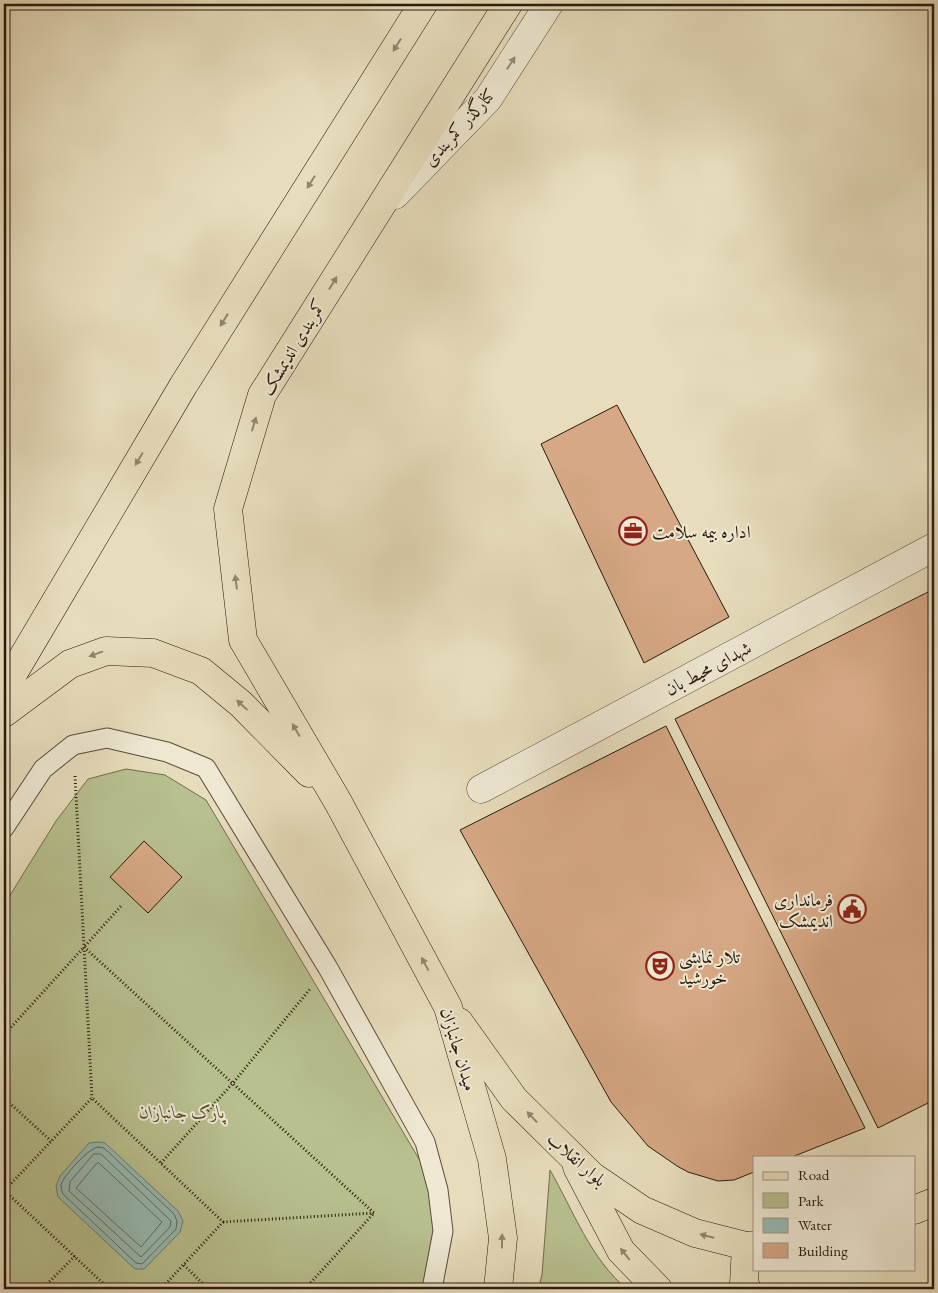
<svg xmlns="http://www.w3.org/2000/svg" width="938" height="1293" font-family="'EB Garamond',Amiri,serif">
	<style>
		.green { fill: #b8c08f; stroke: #706d4d }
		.water { fill: #97bbb3; stroke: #6b7b70 }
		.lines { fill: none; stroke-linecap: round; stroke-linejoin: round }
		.shore { stroke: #606a5f; stroke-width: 1 }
		.building { fill: #d6a885; stroke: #291a0b }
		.service-casing { stroke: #584b38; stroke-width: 21 }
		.minor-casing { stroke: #584b38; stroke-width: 29 }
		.tertiary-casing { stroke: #584b38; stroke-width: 29 }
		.primary-casing { stroke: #291a0b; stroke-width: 29 }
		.path { stroke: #291a0b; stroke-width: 3; stroke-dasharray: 1 2.5; stroke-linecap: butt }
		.service { stroke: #efe9d4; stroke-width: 19 }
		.minor { stroke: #efe9d4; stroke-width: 28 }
		.tertiary { stroke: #efe9d4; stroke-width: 28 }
		.primary { stroke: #e7ddbd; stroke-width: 28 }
		.oneway { fill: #92856d }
		.oneway2 { fill: #968c7a }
		.labels { text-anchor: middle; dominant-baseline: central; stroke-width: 4; stroke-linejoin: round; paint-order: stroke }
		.street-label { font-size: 18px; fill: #291a0b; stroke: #efe9d4 }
		.poi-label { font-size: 18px; fill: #291a0b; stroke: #efe9d4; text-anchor: start }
		.park-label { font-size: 18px; font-style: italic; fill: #544c33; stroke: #efe9d4 }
	</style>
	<rect width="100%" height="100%" fill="#e7ddbd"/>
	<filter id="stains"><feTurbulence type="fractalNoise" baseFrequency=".004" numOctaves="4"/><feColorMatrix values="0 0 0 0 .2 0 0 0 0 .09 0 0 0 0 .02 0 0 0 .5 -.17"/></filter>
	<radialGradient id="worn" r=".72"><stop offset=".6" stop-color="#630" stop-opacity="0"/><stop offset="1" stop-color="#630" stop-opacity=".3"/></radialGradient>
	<g class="green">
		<path d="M126,769L165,775L206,800L422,1164L435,1219L427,1282L424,1289H4V905L56,821L88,779Z"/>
		<path d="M550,1170C573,1210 591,1260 627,1289H538L542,1275Z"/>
	</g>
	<path class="water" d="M98,1142L105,1143L178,1211L183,1221L180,1232L144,1269H135L58,1197L56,1186L60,1176L89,1143Z"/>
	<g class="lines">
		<g class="shore">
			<path d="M98,1147L104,1148L174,1214L177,1221L176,1229L142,1264L136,1263L63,1194C62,1192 61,1187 61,1185C63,1176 89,1148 98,1147Z"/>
			<path d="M94,1154H101L171,1221L170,1227L141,1257L69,1191L70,1182Z"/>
			<path d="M99,1163L162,1222L141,1247L76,1188L96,1164Z"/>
		</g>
	</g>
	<g class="building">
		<path d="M617,405L729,617L644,663L541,444Z"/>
		<path d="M934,589V1100L878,1128L675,719Z"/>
		<path d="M666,726L865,1128L792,1157H754V1172L734,1180L718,1181L688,1172L677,1166L648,1146L611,1102L460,830Z"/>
		<path d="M144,841L182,877L148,913L110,877Z"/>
	</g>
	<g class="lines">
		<defs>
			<path id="service" d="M4,828L43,769L73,745L107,738L167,752L206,768L328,968L425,1142L438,1190L443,1231L432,1289"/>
			<path id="minor" d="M481,789L934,547"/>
			<path id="tertiary" d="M395,195L488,99L549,4"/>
			<g id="primary">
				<path d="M4,689L183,386L423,4"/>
				<path d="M4,713L70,664L106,651L153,653L201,671L241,704L309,773"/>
				<path d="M459,1022L514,1099L592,1176L642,1210L695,1233L746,1246H754"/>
				<path d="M577,1167L621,1251L658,1289"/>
				<path d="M914,1210L934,1202"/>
				<path d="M746,1246L744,1284L747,1289"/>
				<path d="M498,1289L503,1238L492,1159L448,1007L338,802L243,640L228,509L262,395L508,4"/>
			</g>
		</defs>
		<use href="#service" class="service-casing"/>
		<use href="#minor" class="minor-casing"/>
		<use href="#tertiary" class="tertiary-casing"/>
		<use href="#primary" class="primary-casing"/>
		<g class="path">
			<path d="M75,776L92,1098"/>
			<path d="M85,946L122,905"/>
			<path d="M4,1035L84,947L374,1213L305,1289"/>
			<path d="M4,1098L51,1141"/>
			<path d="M161,1163L233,1083L310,989"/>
			<path d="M4,1191L92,1098L223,1222L161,1289"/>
			<path d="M5,1191L109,1289"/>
			<path d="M223,1222L374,1213"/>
			<path d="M184,1265L208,1289"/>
			<path d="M42,1289L75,1256"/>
		</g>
		<use href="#service" class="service"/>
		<use href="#minor" class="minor"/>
		<use href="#tertiary" class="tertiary"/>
		<use href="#primary" class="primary"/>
	</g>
	<defs><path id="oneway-solid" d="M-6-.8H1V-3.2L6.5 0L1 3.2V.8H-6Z" transform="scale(1.25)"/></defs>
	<g class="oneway">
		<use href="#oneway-solid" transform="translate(397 45) rotate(122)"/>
		<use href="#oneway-solid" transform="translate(311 182) rotate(122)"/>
		<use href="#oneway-solid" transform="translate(333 283) rotate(-58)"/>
		<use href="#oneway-solid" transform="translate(224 320) rotate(122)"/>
		<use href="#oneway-solid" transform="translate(254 424) rotate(-73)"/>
		<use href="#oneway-solid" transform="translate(139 459) rotate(121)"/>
		<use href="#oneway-solid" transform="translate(236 582) rotate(-97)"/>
		<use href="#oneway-solid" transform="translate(96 654) rotate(160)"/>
		<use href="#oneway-solid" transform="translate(242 705) rotate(-137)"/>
		<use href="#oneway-solid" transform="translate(296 730) rotate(-120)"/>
		<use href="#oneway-solid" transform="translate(425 964) rotate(-118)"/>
		<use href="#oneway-solid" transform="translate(532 1117) rotate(-133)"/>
		<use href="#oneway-solid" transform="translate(707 1236) rotate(-166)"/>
		<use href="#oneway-solid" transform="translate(502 1241) rotate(-89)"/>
		<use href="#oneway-solid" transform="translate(625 1254) rotate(-129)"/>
	</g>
	<use class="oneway2" href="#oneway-solid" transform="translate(511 63) rotate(-57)"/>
	<defs>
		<symbol id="office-ring" viewBox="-11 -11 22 22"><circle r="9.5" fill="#efe9d4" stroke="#8f2418" stroke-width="1.5"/><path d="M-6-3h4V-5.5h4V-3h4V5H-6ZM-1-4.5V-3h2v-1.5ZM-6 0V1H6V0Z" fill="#8f2418"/></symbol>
		<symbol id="civic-ring" viewBox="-11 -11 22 22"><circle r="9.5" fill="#efe9d4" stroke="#8f2418" stroke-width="1.5"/><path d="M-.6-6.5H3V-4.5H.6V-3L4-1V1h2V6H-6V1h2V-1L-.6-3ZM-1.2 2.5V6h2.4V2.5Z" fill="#8f2418"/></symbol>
		<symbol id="theatre-ring" viewBox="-11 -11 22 22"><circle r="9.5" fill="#efe9d4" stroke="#8f2418" stroke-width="1.5"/><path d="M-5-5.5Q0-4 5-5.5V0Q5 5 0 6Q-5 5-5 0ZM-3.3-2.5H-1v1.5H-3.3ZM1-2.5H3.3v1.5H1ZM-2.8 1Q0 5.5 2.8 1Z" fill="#8f2418"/></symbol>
	</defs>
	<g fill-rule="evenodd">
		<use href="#office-ring" x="617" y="515" width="32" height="32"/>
		<use href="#civic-ring" x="836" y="893" width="32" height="32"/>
		<use href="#theatre-ring" x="644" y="950" width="32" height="32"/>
	</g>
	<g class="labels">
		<g class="street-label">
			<text transform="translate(459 127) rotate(-48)">کنارگذر کمربندی</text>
			<text transform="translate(293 347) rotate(-59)">کمربندی اندیمشک</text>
			<text transform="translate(708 668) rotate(-28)">شهدای محیط بان</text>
			<text transform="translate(459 1049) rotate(73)">میدان جانبازان</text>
			<text transform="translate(577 1159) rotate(41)">بلوار انقلاب</text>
		</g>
		<g class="poi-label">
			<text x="652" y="531">اداره بیمه سلامت</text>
			<text x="833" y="899" text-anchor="end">فرمانداری<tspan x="833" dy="21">اندیمشک</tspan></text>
			<text x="679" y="956">تلار نمایشی<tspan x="679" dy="21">خورشید</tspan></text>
		</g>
		<g class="park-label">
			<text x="182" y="1111">پارک جانبازان</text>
		</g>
	</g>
	<rect width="938" height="1293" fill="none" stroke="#e7ddbd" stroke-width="20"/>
	<rect x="5" y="5" width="928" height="1283" fill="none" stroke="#291a0b" stroke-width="2.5"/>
	<rect x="10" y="10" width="918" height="1273" fill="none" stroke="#291a0b"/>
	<rect x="753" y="1156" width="162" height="115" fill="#efe9d4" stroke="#a09684"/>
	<rect x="763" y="1172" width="25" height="8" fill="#e7ddbd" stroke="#a09684"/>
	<text x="798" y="1180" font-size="15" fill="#291a0b">Road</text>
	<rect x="763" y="1193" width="25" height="15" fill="#b8c08f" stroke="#a09684"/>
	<text x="798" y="1206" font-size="15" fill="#291a0b">Park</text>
	<rect x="763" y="1218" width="25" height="15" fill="#97bbb3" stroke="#a09684"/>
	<text x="798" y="1230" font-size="15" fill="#291a0b">Water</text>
	<rect x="763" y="1243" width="25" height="15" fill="#d6a885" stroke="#a09684"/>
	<text x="798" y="1256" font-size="15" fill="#291a0b">Building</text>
	<rect width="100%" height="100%" filter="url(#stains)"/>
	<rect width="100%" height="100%" fill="url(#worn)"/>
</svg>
